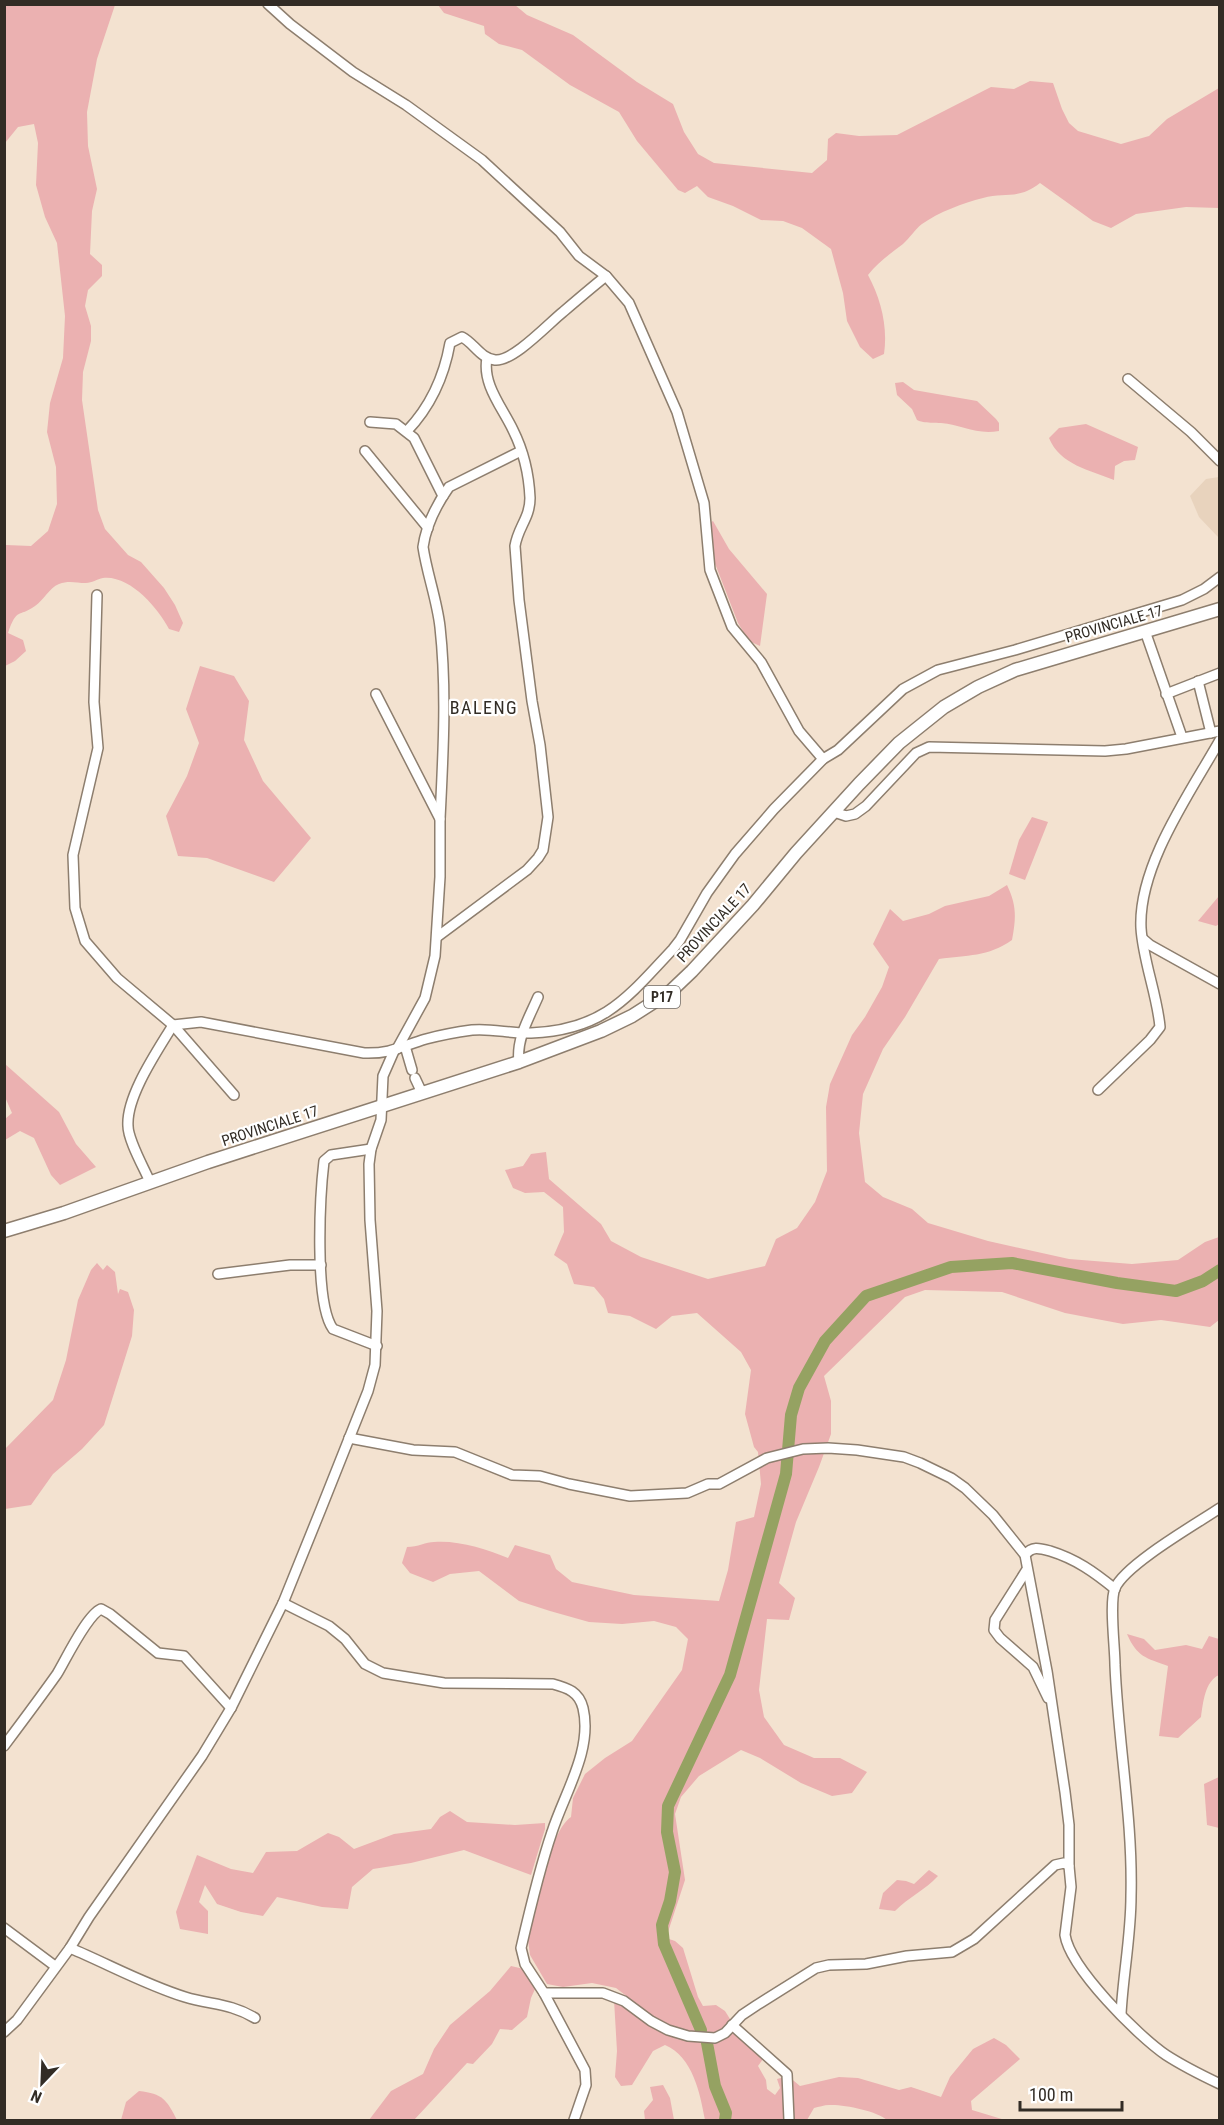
<svg xmlns="http://www.w3.org/2000/svg" width="1224" height="2125" font-family="'Roboto Condensed',sans-serif">
	<style>
		.built { fill: #e8d3bd }
		.green { fill: #ebb1b1 }
		.lines { fill: none; stroke-linecap: round; stroke-linejoin: round }
		.river { stroke: #95a262; stroke-width: 12 }
		.minor-casing { stroke: #8d7e6e; stroke-width: 12 }
		.major-casing { stroke: #8d7e6e; stroke-width: 15 }
		.minor { stroke: #fff; stroke-width: 9 }
		.major { stroke: #fff; stroke-width: 12 }
		.labels { text-anchor: middle; dominant-baseline: central; stroke-width: 4.5; stroke-linejoin: round; paint-order: stroke }
		.shield { fill: #fff; stroke: #706b66; stroke-width: 1.5 }
		.shield-label { font-size: 14px; font-weight: bold; fill: #322c25 }
		.street-label { font-size: 15px; fill: #322c25; stroke: #fff }
		.quarter-label { font-size: 18px; letter-spacing: 1.5px; fill: #322c25; stroke: #fff }
	</style>
	<rect width="100%" height="100%" fill="#f3e2d0"/>
	<path class="built" d="M1219,477H1220L1219,538L1199,517L1190,496L1206,479Z"/>
	<g class="green">
		<path d="M4,5H115L97,59L87,112L88,146L97,189L92,211L90,254L102,265V276L88,290L85,306L91,326V341L83,372L82,400L98,510L105,529L128,555L141,562L164,588L175,605L183,623L179,632L169,629C158,608 130,575 103,578C97,579 92,583 86,583C76,583 69,580 59,584C49,588 44,600 35,606C18,618 17,607 8,633L23,640L26,651L15,661L5,666L6,545L31,546L48,531L57,504L56,467L47,432L50,403L63,358L65,316L57,243L45,217L36,185L38,143L34,124L18,127L5,143Z"/>
		<path d="M438,5H515L527,15L573,35L637,82L673,104L684,132L698,154L714,163L812,173L827,160L828,139L836,133L859,136L897,135L991,87L1014,89L1030,81L1053,83L1062,109L1069,123L1078,131L1121,144L1149,136L1167,119L1219,88V208L1186,207L1136,214L1111,228L1093,221L1040,183C1019,200 1005,192 983,198C963,203 939,212 922,224C915,229 910,238 903,244C890,254 878,262 868,275C881,299 888,327 884,354L873,359L860,347L847,321L843,293L831,249L802,228L783,221L761,220L733,206L708,197L697,186L685,193L678,190L637,141L619,112L570,85L522,50L499,44L485,34L484,26L444,13Z"/>
		<path d="M903,382L914,390L977,401L996,419L999,423V431C976,435 962,425 941,423C931,422 926,424 917,420L912,409L897,395L895,383Z"/>
		<path d="M1086,424L1138,447L1135,460L1124,461L1115,466L1114,480C1090,470 1060,465 1049,438L1059,428Z"/>
		<path d="M713,521L729,549L767,594L760,646L749,641L738,623L709,548L706,525Z"/>
		<path d="M200,666L234,676L249,701L244,740L263,781L311,838L274,882L207,858L178,856L166,816L187,776L199,743L186,709Z"/>
		<path d="M1032,817L1048,822L1025,880L1009,874L1019,840Z"/>
		<path d="M1007,885C1017,906 1016,918 1012,940C988,957 967,955 939,959L905,1017L883,1049L863,1094L859,1133L865,1182L883,1197L912,1209L928,1223L988,1241L1069,1259L1132,1264L1178,1260L1205,1242L1219,1237V1320L1210,1327L1161,1320L1123,1324L1065,1313L1002,1292L925,1290L905,1297L824,1376L831,1401V1434L819,1467L796,1522L779,1583L795,1598L789,1620L767,1619L759,1690L764,1717L784,1745L814,1758H840L867,1772L852,1793L832,1796L801,1783L760,1758L741,1750L699,1776L681,1797L675,1814L685,1880L666,1938L675,1941L683,1948L698,1997L703,2006L716,2005L725,2011L730,2019L727,2026L715,2035H697L665,2026L616,1988L592,1983L563,1987L547,1984L530,1955L528,1940C535,1913 549,1831 571,1817L573,1798L585,1774L605,1758L632,1741L682,1670L688,1639L676,1627L654,1621L622,1624L589,1622L550,1611L519,1601L479,1571L450,1574L433,1582L410,1573L402,1563L407,1547C418,1547 426,1542 434,1542C458,1540 486,1549 508,1558L515,1545L550,1555L556,1569L572,1582L634,1595L719,1601L728,1570L736,1522L754,1517L761,1484L758,1452L754,1447L745,1414L751,1370L741,1352L697,1313L672,1316L656,1329L630,1316L608,1313L604,1299L594,1287L574,1284L567,1264L554,1255L564,1232L563,1207L544,1192L525,1193L513,1188L505,1170L523,1166L531,1154L546,1152L549,1179L601,1224L611,1241L641,1257L708,1279L765,1266L776,1239L797,1228L815,1202L827,1171L826,1107L830,1084L852,1035L865,1017L882,987L889,967L873,944L890,909L903,921L929,914L945,906L989,896Z"/>
		<path d="M1219,896V924L1216,926L1198,921Z"/>
		<path d="M5,1064L59,1112L76,1144L96,1167L60,1185L51,1175L34,1138L20,1131L5,1140V1119L12,1113L5,1097Z"/>
		<path d="M97,1263L103,1270L107,1265L115,1272L118,1294L120,1289L128,1292L134,1310L132,1336L104,1425L82,1449L53,1474L31,1505L5,1509V1449L53,1400L66,1360L78,1300L91,1270Z"/>
		<path d="M1127,1634L1144,1639L1155,1650L1186,1645L1202,1649L1209,1636L1219,1639V1675C1205,1681 1203,1703 1201,1717L1178,1738L1159,1736L1168,1666C1146,1658 1137,1657 1127,1634Z"/>
		<path d="M1219,1777V1828L1207,1825L1204,1784Z"/>
		<path d="M450,1811L467,1822L515,1825L545,1823V1829L531,1875L464,1850L411,1863L373,1869L352,1887L348,1909L322,1907L277,1897L263,1916L241,1912L217,1904L205,1885L199,1902L208,1911V1934L180,1929L176,1912L197,1855L231,1869L253,1873L266,1852L297,1851L328,1833L339,1837L354,1849L394,1834L431,1829L440,1817Z"/>
		<path d="M929,1870L938,1876C925,1890 909,1897 895,1911L879,1909L883,1893L897,1880L906,1881L914,1884Z"/>
		<path d="M511,1966L524,1969L535,1989L531,1998L527,2017L512,2030L500,2029L492,2044L473,2064L467,2063L414,2120H369L391,2091L423,2074L434,2049L450,2025L490,1991Z"/>
		<path d="M614,2000L637,2013L647,2024L680,2039L717,2042L728,2035L738,2033L763,2059L758,2066L766,2080L767,2089L775,2095L780,2088L777,2079L788,2076L800,2086L839,2077L858,2078L899,2090L911,2087L941,2097L950,2077L973,2049L994,2038L1006,2045L1020,2059L971,2101L972,2110L1005,2120H887C877,2111 843,2104 829,2105C824,2105 819,2107 814,2108L807,2120H705C700,2093 693,2057 665,2045L653,2051L632,2085L621,2086L615,2077L617,2051Z"/>
		<path d="M663,2085L670,2098L674,2120H645L644,2111L653,2100L650,2087Z"/>
		<path d="M139,2091C163,2094 166,2099 177,2120H121L126,2102Z"/>
	</g>
	<g class="lines">
		<g class="river">
			<path d="M701,2030L664,1944L662,1925L670,1901L675,1872L667,1832L668,1806L730,1675L786,1474L791,1415L799,1388L825,1341L866,1296L951,1267L1012,1263L1117,1283L1176,1291L1203,1281L1220,1270"/>
			<path d="M707,2043L715,2086L726,2113L725,2120"/>
		</g>
		<defs>
			<g id="minor">
				<path d="M268,4L290,24L353,72L406,105L482,160L560,232L579,256L606,276L629,303L677,412L704,503L710,570L732,627L761,662L799,731L823,759"/>
				<path d="M1128,379L1191,432L1220,461"/>
				<path d="M370,422L396,424L414,438L443,496"/>
				<path d="M407,431C431,406 444,377 450,343L462,337C474,343 480,358 495,360C513,362 549,323 563,312C577,300 591,288 606,276"/>
				<path d="M365,451L428,528"/>
				<path d="M97,595L94,702L98,748L73,855L75,908L85,941L117,978L173,1025L234,1095"/>
				<path d="M1145,631L1182,737"/>
				<path d="M1198,681L1211,733"/>
				<path d="M376,694L440,819V877L435,956L425,998L397,1049"/>
				<path d="M1166,694L1220,673"/>
				<path d="M834,812L846,816L855,814L866,806L916,753L929,747L1105,751L1126,749L1220,731"/>
				<path d="M440,819C443,756 447,691 440,627C437,600 427,574 423,547C426,526 437,504 449,487L521,451"/>
				<path d="M437,937L527,870L538,858L543,850L548,817L540,745L532,701L519,600L515,546C518,527 530,518 530,498C529,475 523,450 513,430C502,407 482,384 487,358"/>
				<path d="M1143,939L1150,945L1220,984"/>
				<path d="M405,1046L412,1070"/>
				<path d="M519,1062C516,1039 529,1018 538,997"/>
				<path d="M415,1078L422,1093"/>
				<path d="M1098,1090L1150,1040L1160,1027C1157,994 1143,961 1141,928C1138,866 1190,793 1220,740"/>
				<path d="M371,1149L331,1155L324,1161C320,1195 314,1303 333,1329L377,1346"/>
				<path d="M150,1182C144,1168 128,1140 128,1126C126,1096 158,1050 173,1025L201,1022L364,1053C391,1054 402,1046 426,1039C441,1035 457,1032 472,1030C492,1028 511,1034 531,1033C604,1030 627,998 673,949L680,940L707,893L735,854L774,809L823,759L838,750L903,689L938,670L1015,650L1182,600L1204,589L1220,577"/>
				<path d="M218,1274L290,1265H321"/>
				<path d="M349,1438L413,1450L455,1452L512,1475L540,1476L569,1484L630,1496L687,1493L708,1484H719L767,1458L803,1449L828,1448L857,1450L904,1457L920,1463L951,1478L965,1488L993,1515L1025,1555L1047,1671L1065,1792L1069,1825V1866"/>
				<path d="M1025,1555C1032,1546 1039,1548 1050,1551C1076,1559 1094,1572 1115,1589"/>
				<path d="M1026,1571L995,1620L994,1630L1000,1638L1033,1667L1048,1698"/>
				<path d="M283,1603L329,1626L345,1639L365,1664L383,1673L444,1683L553,1684C568,1688 579,1692 583,1708C593,1750 564,1794 552,1832C539,1870 530,1909 521,1948L525,1964L544,1993L585,2070L586,2085L574,2120"/>
				<path d="M4,1746C22,1722 40,1698 57,1674C66,1659 87,1615 101,1609L110,1614L158,1653L184,1656L231,1708"/>
				<path d="M4,1928L55,1966"/>
				<path d="M70,1948C108,1964 146,1985 185,1997C211,2005 230,2003 255,2018"/>
				<path d="M544,1993H603L624,2001L651,2021L668,2030L688,2036L715,2038L725,2033L742,2015L757,2005L816,1968L829,1965L866,1964L907,1956L952,1952L974,1939L1055,1865L1064,1863L1069,1866L1071,1887L1065,1935C1070,1968 1138,2036 1166,2055C1183,2066 1201,2075 1220,2084"/>
				<path d="M1121,2014C1123,1975 1131,1936 1131,1896C1133,1819 1118,1742 1115,1665C1115,1647 1109,1602 1115,1588C1126,1564 1196,1524 1220,1508"/>
				<path d="M732,2025L787,2074L789,2120"/>
				<path d="M4,2032L17,2020L70,1948L89,1917L202,1756L231,1708L283,1603L321,1509L368,1391L375,1365L377,1311L370,1220L369,1164L371,1149L381,1120L383,1076L394,1051"/>
			</g>
			<path id="major" d="M4,1231L64,1213L208,1162L519,1062L601,1031L632,1016L671,991L692,971L753,905L796,853L859,784L899,743L944,707L978,687L1015,670L1220,609"/>
		</defs>
		<use href="#minor" class="minor-casing"/>
		<use href="#major" class="major-casing"/>
		<use href="#minor" class="minor"/>
		<use href="#major" class="major"/>
	</g>
	<g class="labels">
		<rect class="shield" x="644" y="986" width="36" height="22" rx="4.5"/>
		<g class="shield-label">
			<text x="662" y="997">P17</text>
		</g>
		<g class="street-label">
			<text transform="translate(1114 624) rotate(-16)">PROVINCIALE 17</text>
			<text transform="translate(714 923) rotate(-47)">PROVINCIALE 17</text>
			<text transform="translate(270 1126) rotate(-18)">PROVINCIALE 17</text>
		</g>
		<g class="quarter-label">
			<text x="484" y="707">BALENG</text>
		</g>
	</g>
	<rect width="1224" height="2125" fill="none" stroke="#322c25" stroke-width="12"/>
	<g transform="translate(42 2083) rotate(203)" stroke="#ffffff" stroke-width="4.5" paint-order="stroke">
	<path d="M0-4.5L10 22L0 15L-10 22Z" fill="#322c25"/>
	<text y="-9" font-size="16" font-weight="bold" text-anchor="middle" fill="#322c25">N</text>
	</g>
	<path d="M1020 2101v9h102v-9" fill="none" stroke="#322c25" stroke-width="3"/>
	<text x="1029" y="2101" font-size="18" fill="#322c25" stroke="#ffffff" stroke-width="4.5" paint-order="stroke">100 m</text>
</svg>
